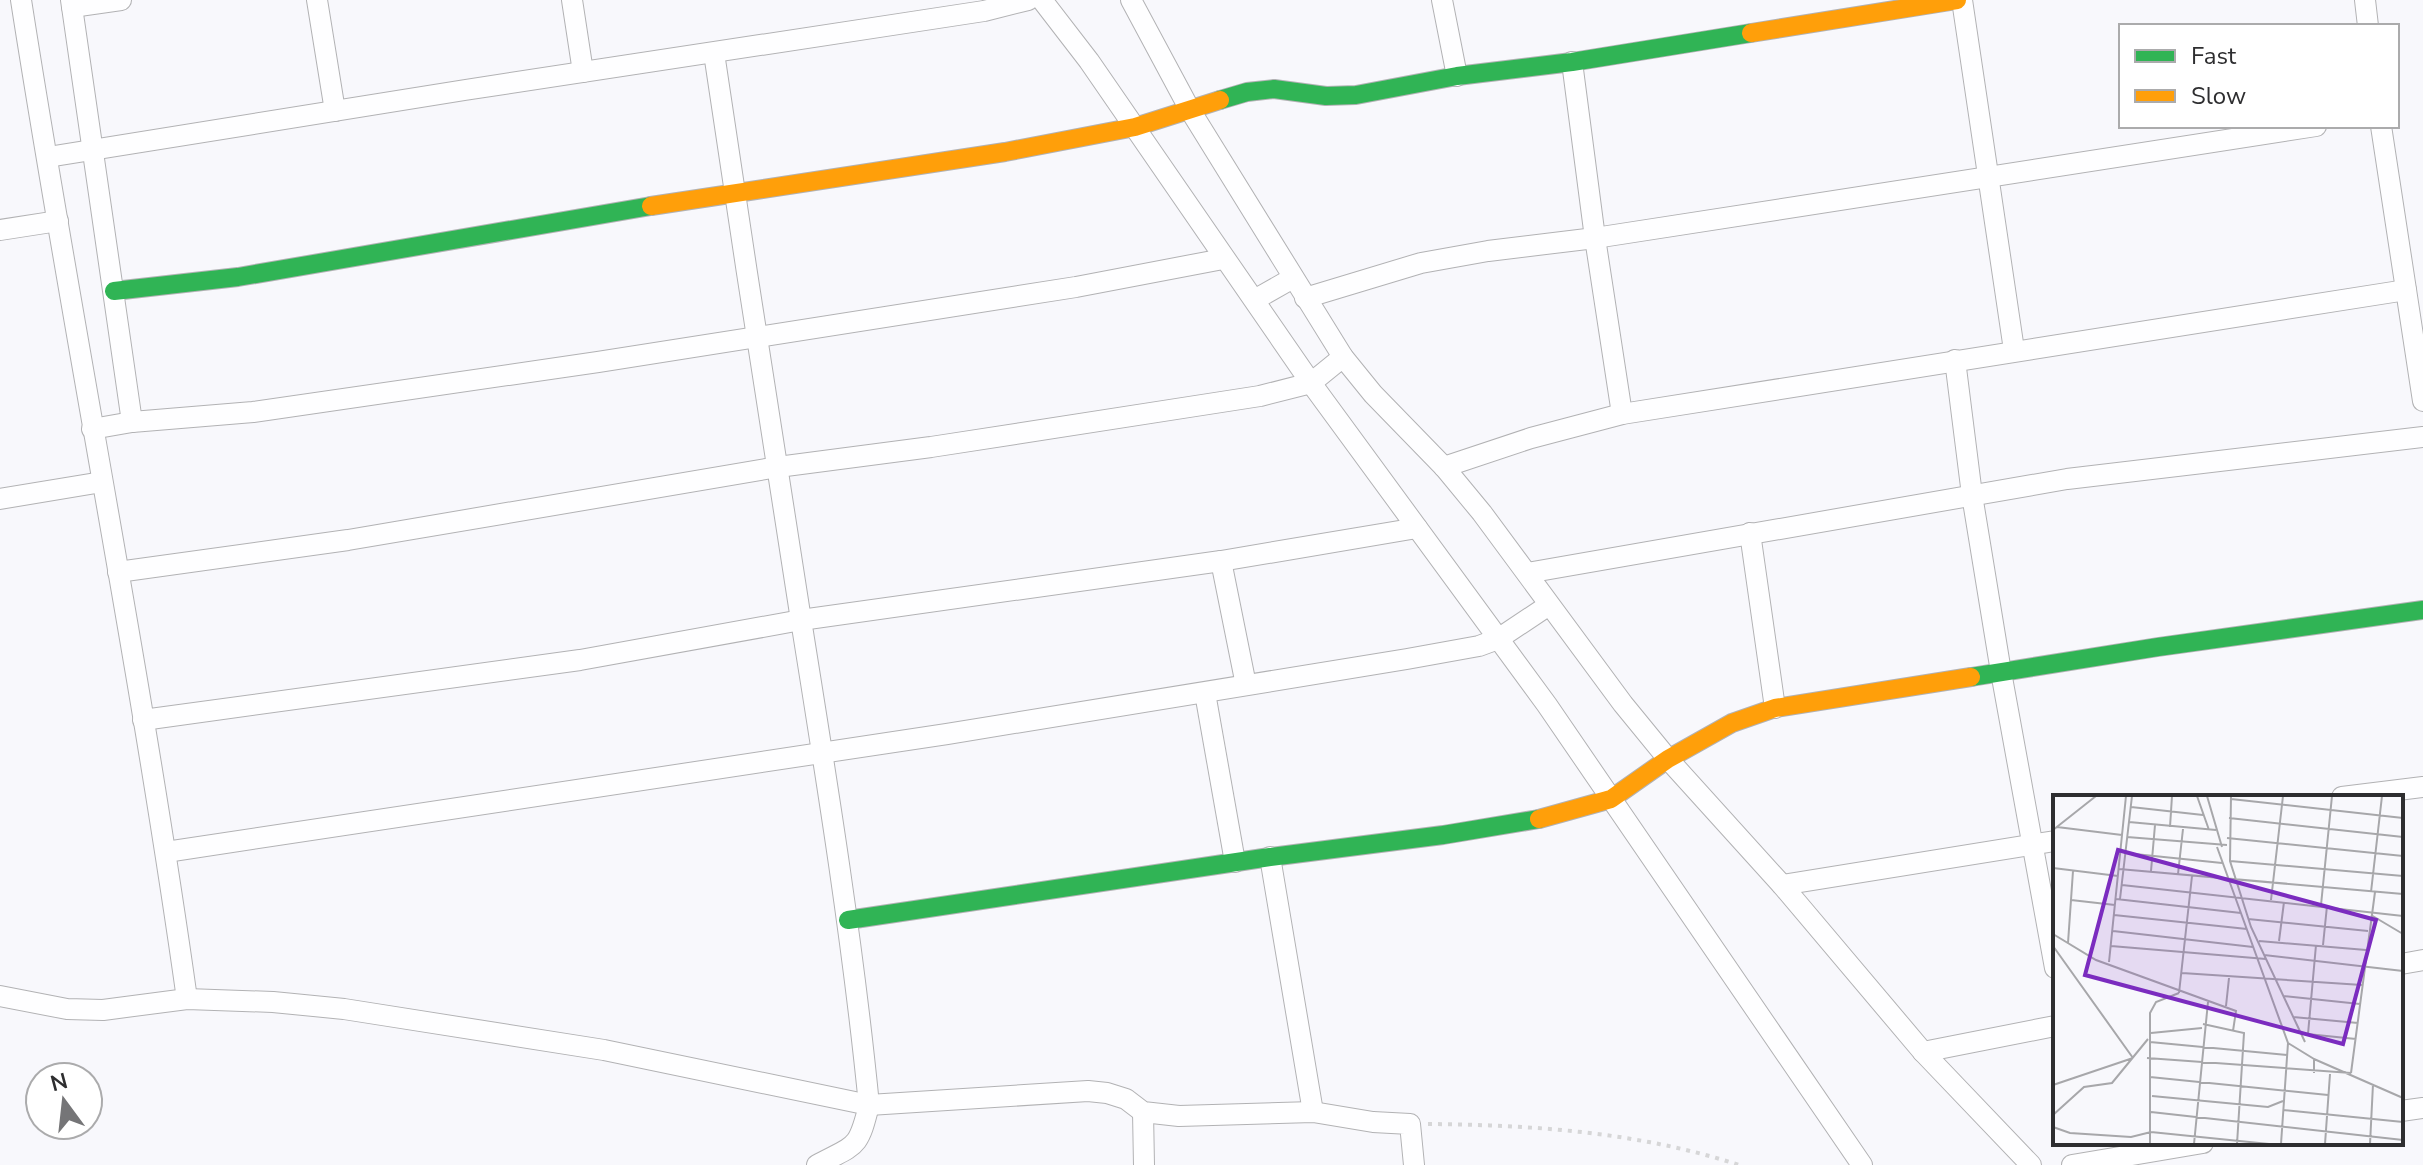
<svg xmlns="http://www.w3.org/2000/svg" width="2423" height="1165" font-family="'Nunito Sans',sans-serif">
	<style>
		.lines { fill: none; stroke-linecap: round; stroke-linejoin: round }
		.street-casing { stroke: #b2b2b4; stroke-width: 22 }
		.fast-casing { stroke: #b2b2b4; stroke-width: 20 }
		.slow-casing { stroke: #b2b2b4; stroke-width: 20 }
		.path { stroke: #d6d6d7; stroke-width: 4; stroke-dasharray: 4 6; stroke-linecap: butt }
		.street { stroke: #fefeff; stroke-width: 20 }
		.fast { stroke: #30b455; stroke-width: 18 }
		.slow { stroke: #ff9f0a; stroke-width: 18 }
		.inset-road { fill: none; stroke: #a7a7aa; stroke-width: 2 }
		.view { fill: #7b2cbf; fill-opacity: 0.15; stroke: #7b2cbf; stroke-width: 4 }
		.inset-edge { fill: none; stroke: #2e2e30; stroke-width: 4 }
	</style>
	<rect width="100%" height="100%" fill="#f8f8fc"/>
	<g class="lines">
		<defs>
			<g id="street">
				<path d="M21,0C73,334 140,665 187,999"/>
				<path d="M71,0L132,422"/>
				<path d="M317,0L335,111"/>
				<path d="M572,0L583,72"/>
				<path d="M1042,0L1089,61L1311,383L1547,705L1862,1165"/>
				<path d="M1131,0L1190,110L1343,357L1373,394L1444,467L1482,513L1623,704L1668,759L1782,885L1923,1052L2031,1165"/>
				<path d="M1442,0L1457,76"/>
				<path d="M1962,0L2014,350"/>
				<path d="M2365,0L2368,26"/>
				<path d="M72,7L121,0"/>
				<path d="M714,53C742,242 771,432 801,620C827,782 853,943 869,1105C858,1150 856,1144 817,1165"/>
				<path d="M1572,62L1595,238L1622,414"/>
				<path d="M2381,126L2423,401"/>
				<path d="M48,157L465,90L984,11L1028,0"/>
				<path d="M0,230L58,221"/>
				<path d="M1305,298L1421,263L1488,251L1595,238L2316,126"/>
				<path d="M1256,299L1293,278"/>
				<path d="M1955,360L1972,495L2001,672L2055,968"/>
				<path d="M92,429L132,422L253,412L598,362L1076,287L1223,259"/>
				<path d="M1444,467L1531,438L1622,414L2406,290"/>
				<path d="M0,499L102,482"/>
				<path d="M1750,533L1775,708"/>
				<path d="M1221,561L1246,685"/>
				<path d="M118,572L348,540L778,467L931,447L1260,396L1311,383L1343,357"/>
				<path d="M1527,573L2067,479L2423,437"/>
				<path d="M1205,693L1235,862"/>
				<path d="M143,720L580,660L801,620L1221,561L1417,528"/>
				<path d="M2342,797L2423,787"/>
				<path d="M166,852L947,734L1407,659L1479,646L1498,639L1549,605"/>
				<path d="M1270,857L1313,1112"/>
				<path d="M1782,885L2055,841"/>
				<path d="M2401,964L2423,960"/>
				<path d="M0,996L67,1009L103,1010L187,999L273,1002L344,1009L604,1050L869,1105L1088,1091L1107,1093L1126,1099L1143,1112L1179,1116L1313,1112L1373,1122L1410,1124L1414,1165"/>
				<path d="M1923,1052L2055,1026"/>
				<path d="M2401,1111L2423,1108"/>
				<path d="M1143,1112L1144,1165"/>
				<path d="M2072,1165L2203,1143"/>
			</g>
			<g id="fast">
				<path d="M1220,100L1247,92L1274,89L1326,96L1356,95L1457,76L1572,62L1751,33"/>
				<path d="M114,291L238,277L651,206"/>
				<path d="M1971,677L2158,647L2423,610"/>
				<path d="M848,920L1270,857L1443,835L1539,819"/>
			</g>
			<g id="slow">
				<path d="M1751,33L1957,0"/>
				<path d="M651,206L1005,152L1135,127L1220,100"/>
				<path d="M1539,819L1611,799L1668,759L1732,723L1775,708L1971,677"/>
			</g>
		</defs>
		<use href="#street" class="street-casing"/>
		<use href="#fast" class="fast-casing"/>
		<use href="#slow" class="slow-casing"/>
		<path class="path" d="M1428,1124C1533,1125 1639,1132 1739,1165"/>
		<use href="#street" class="street"/>
		<use href="#fast" class="fast"/>
		<use href="#slow" class="slow"/>
	</g>
	<g transform="translate(2053 795)">
		<rect width="350" height="350" fill="#f8f8fc"/>
		<path class="inset-road" d="M144,1L156,35M154,1L169,52M178,1L177,66L198,132L252,247M178,4L350,23M78,12L150,20M176,23L350,42M76,27L163,35M4,32L69,40M117,32L119,1M0,35L43,1M74,42L174,50M174,43L350,61M164,52L235,248L228,349M72,58L169,68M177,66L350,81M0,73L65,81M66,74L350,99M98,76L102,30M125,79L130,34M69,90L350,121M318,97L329,1M63,104L188,118M67,104L79,1M18,105L62,110M218,105L230,1M268,110L279,1M61,120L194,134M318,120L350,139M195,124L315,136M60,136L200,152M0,139L43,165L183,216L180,236M206,146L313,155M226,146L231,107M15,148L20,76M270,150L274,111M0,151L80,263M58,151L213,164M211,160L350,176M56,167L73,1M129,178L309,190M126,198L139,81M230,201L307,209M173,211L176,183M240,222L305,228M150,229L191,238L184,349M98,238L149,233M254,239L303,244M255,239L263,150M97,247L234,260M235,248L261,264V278M94,263L298,278M261,264L350,303M298,278L322,97M97,282L275,300M0,290L80,263M99,301L215,312L230,306M230,315L350,327M98,317L350,345M0,320L31,292L59,288L95,244M0,332L17,338L78,342L98,337L216,349M97,349V218L103,207L126,198M141,349L155,207M272,349L277,279M317,349L320,289"/>
		<path class="view" d="M65,55L323,125L290,249L32,180Z"/>
		<rect width="350" height="350" class="inset-edge"/>
	</g>
	<rect x="2119" y="24" width="280" height="104" fill="#ffffff" stroke="#ababac" stroke-width="2"/>
	<rect x="2135" y="50" width="40" height="12" fill="#30b455" stroke="#ababac" stroke-width="2"/>
	<text x="2191" y="64" font-size="24" fill="#2e2e30">Fast</text>
	<rect x="2135" y="90" width="40" height="12" fill="#ff9f0a" stroke="#ababac" stroke-width="2"/>
	<text x="2191" y="104" font-size="24" fill="#2e2e30">Slow</text>
	<g transform="translate(64 1101) rotate(345)"><circle r="38" fill="#ffffff" stroke="#ababac" stroke-width="2"/>
	<path d="M0-6L14 30L0 20L-14 30Z" fill="#757577"/>
	<text y="-12" font-size="22" font-weight="bold" text-anchor="middle" fill="#2e2e30">N</text>
	</g>
</svg>
